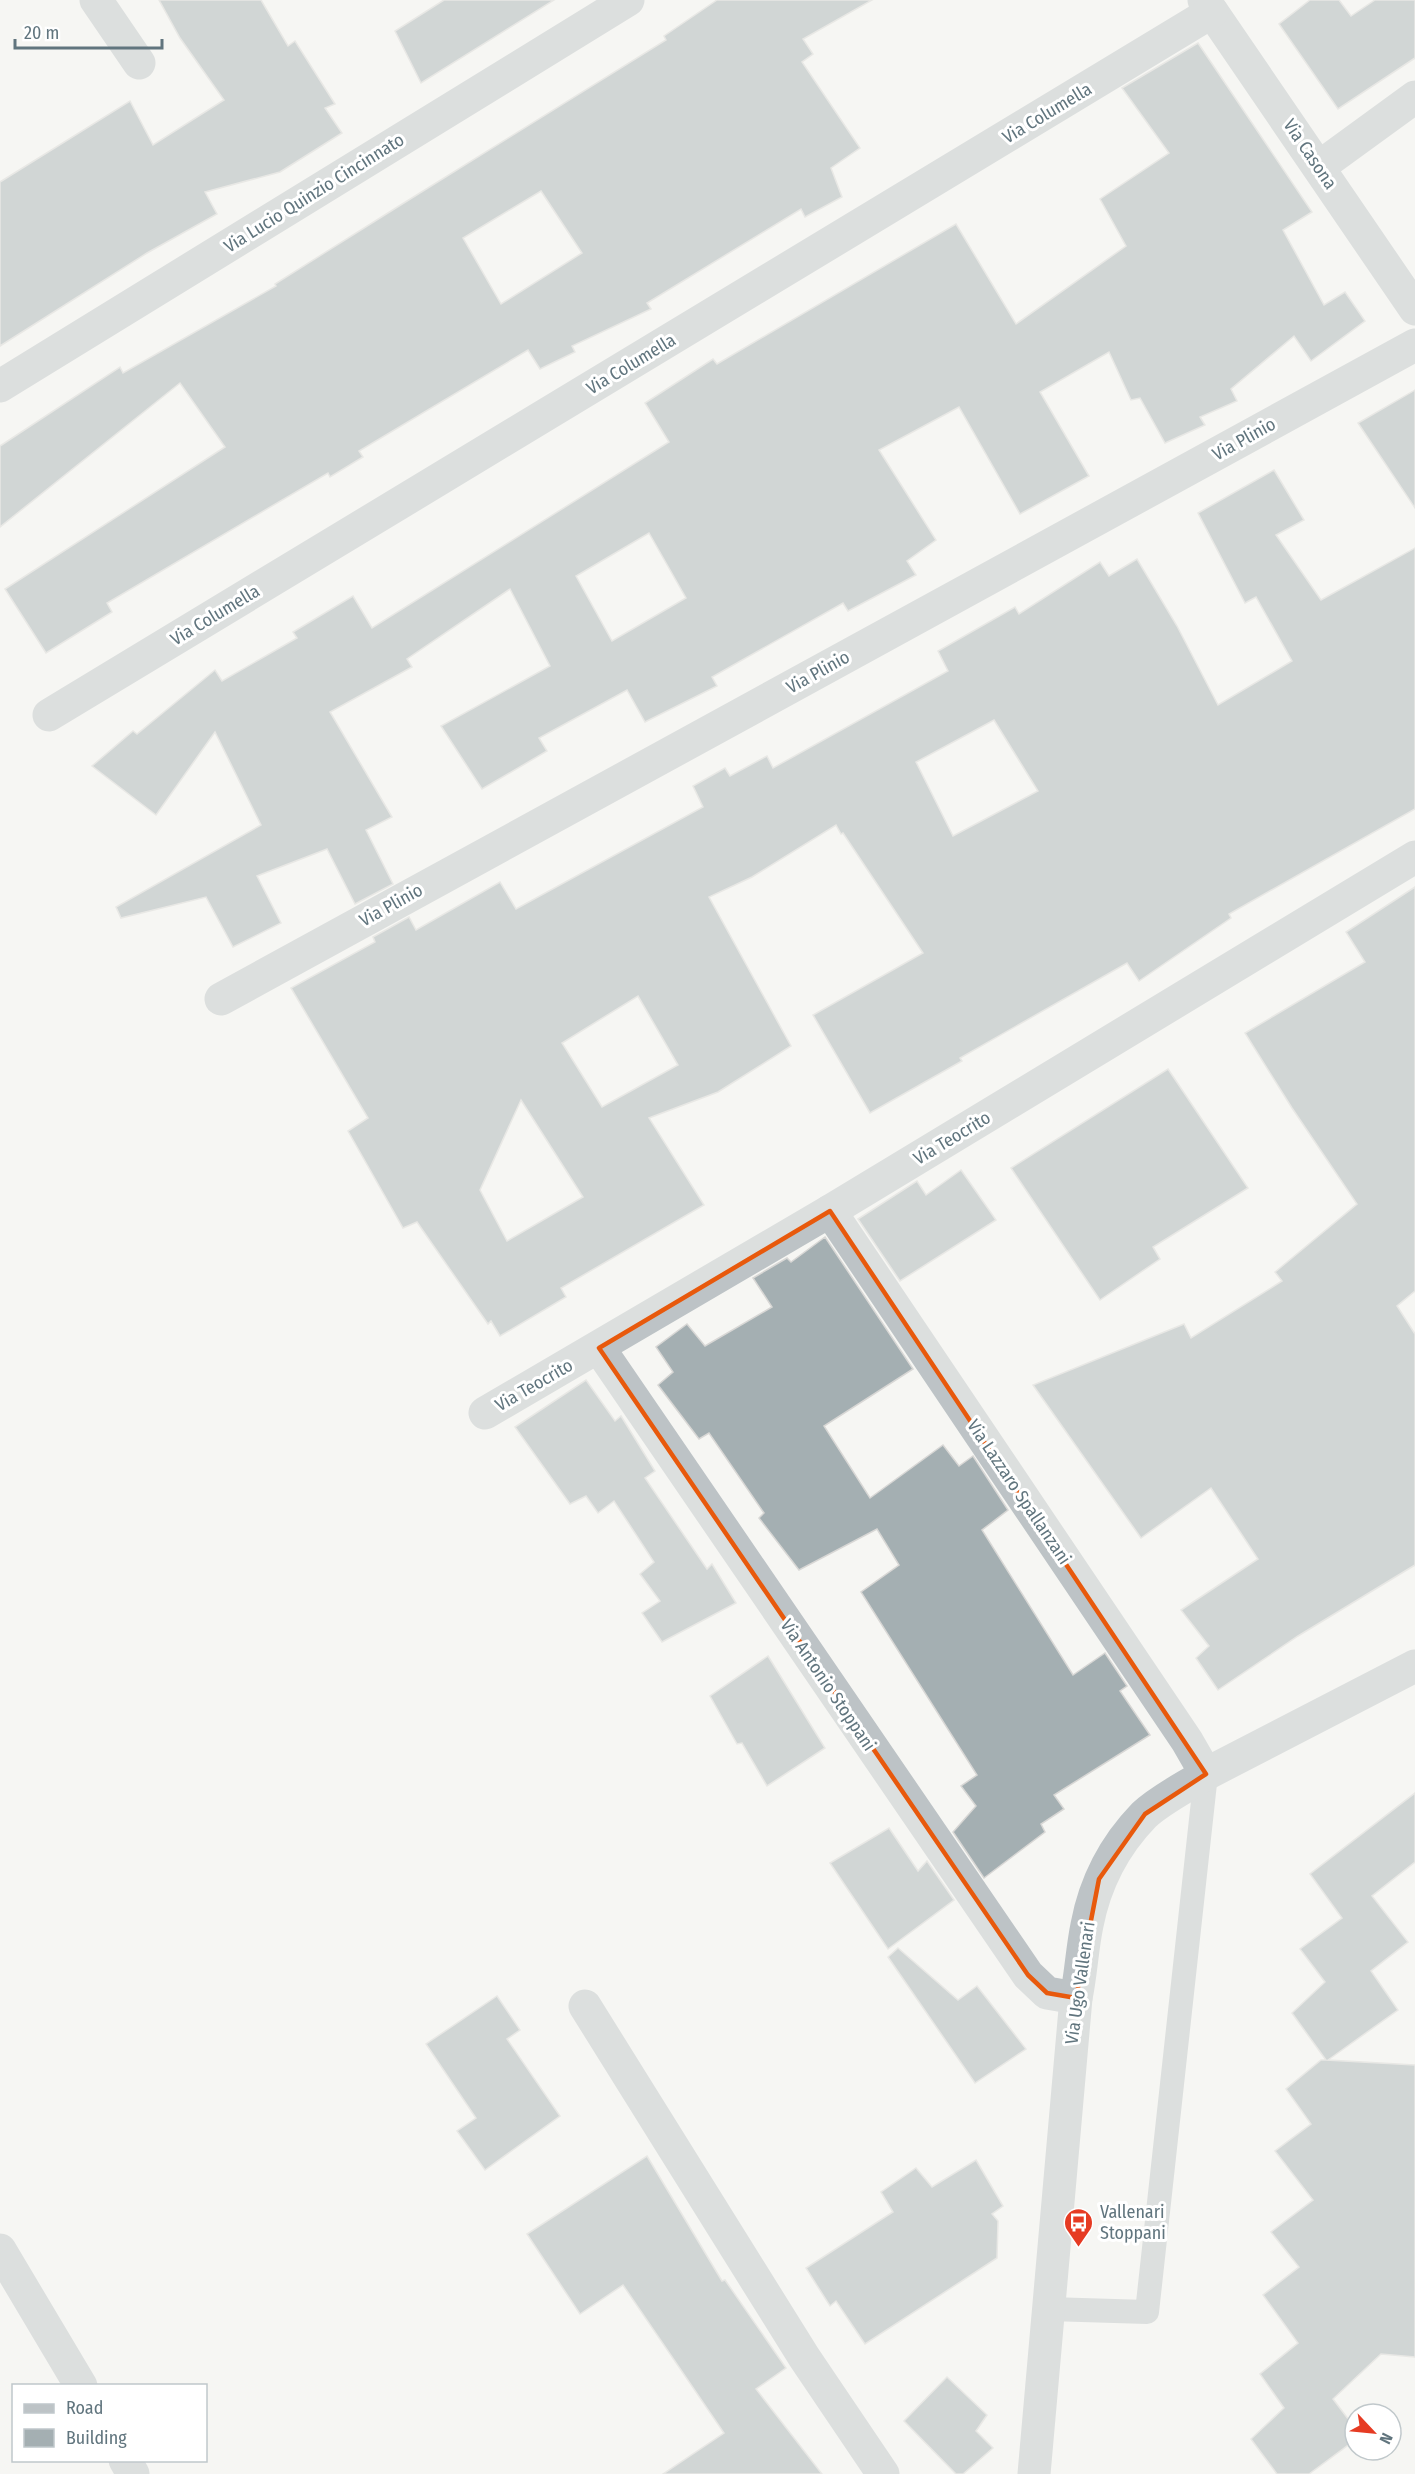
<svg xmlns="http://www.w3.org/2000/svg" width="1415" height="2474" font-family="'Fira Sans Condensed',sans-serif">
	<style>
		.building { fill: #a4afb2; stroke: #d8d7d5; stroke-width: 1.5; fill-rule: evenodd }
		.lines { fill: none; stroke-linecap: round; stroke-linejoin: round }
		.service { stroke: #bdc3c6; stroke-width: 24 }
		.minor { stroke: #bdc3c6; stroke-width: 33 }
		.marked { fill: none; stroke: #e8590c; stroke-width: 4.5; stroke-linejoin: round }
		.labels { text-anchor: middle; dominant-baseline: central; stroke-width: 6; stroke-linejoin: round; paint-order: stroke }
		.street-label { font-size: 18px; fill: #61757e; stroke: #fff }
		.poi-label { font-size: 18px; fill: #61757e; stroke: #fff; text-anchor: start }
	</style>
	<rect width="100%" height="100%" fill="#f6f6f3"/>
	<g class="building">
		<path d="M159,0H261L288,46L295,41L335,104L325,108L342,133L280,172L205,192L217,214L147,253L0,346V182L130,101L153,145L224,100L180,38Z"/>
		<path d="M444,0H554L421,83L395,31Z"/>
		<path d="M717,0H872L803,39L813,54L802,62L860,148L831,168L842,197L805,217L801,209L647,303L651,309L572,346L575,352L540,369L528,350L359,451L363,457L330,477L328,473L107,603L112,612L46,653L5,589L225,447L180,383L0,527V446L120,367L123,373L276,286L275,284L399,206L666,40L664,36ZM541,191L582,253L501,304L463,238Z"/>
		<path d="M1310,0H1339L1351,16L1375,0H1415V58L1338,109L1279,24Z"/>
		<path d="M1198,43L1312,212L1283,230L1324,305L1345,292L1365,321L1311,361L1294,336L1231,389L1237,401L1200,417L1205,425L1165,443L1140,398L1131,400L1109,352L1040,392L1089,476L1020,514L959,407L879,450L936,540L907,561L916,575L848,611L843,603L712,677L717,686L645,722L627,690L539,738L547,751L482,789L441,726L550,666L510,589L407,659L412,667L330,712L392,817L366,830L393,884L355,904L327,849L257,876L281,923L233,947L206,897L121,918L116,907L261,825L215,732L156,815L92,766L133,731L137,734L215,670L222,681L297,638L293,632L353,596L372,628L669,442L645,403L713,359L717,364L956,224L1016,324L1126,246L1100,199L1169,153L1122,88ZM649,533L686,598L612,641L576,576Z"/>
		<path d="M1415,390V508L1358,423Z"/>
		<path d="M1274,470L1304,520L1276,535L1321,600L1415,548V809L1229,914L1231,918L1139,981L1127,963L960,1058L962,1061L870,1113L813,1015L923,953L843,833L841,834L836,825L752,877L709,897L791,1046L718,1092L649,1118L704,1205L561,1288L566,1297L500,1336L491,1321L488,1324L417,1222L403,1228L348,1131L368,1118L291,988L375,942L373,937L409,917L416,930L500,882L516,909L703,807L693,786L725,768L730,776L767,756L773,768L948,671L938,651L1015,607L1019,614L1100,562L1109,576L1137,559L1177,626L1218,705L1292,661L1256,597L1245,603L1198,513ZM994,720L1038,791L953,836L916,762ZM638,996L678,1065L602,1107L562,1043ZM521,1100L583,1197L507,1241L480,1190Z"/>
		<path d="M1415,887V1291L1397,1306L1415,1334V1565L1298,1636L1218,1690L1196,1658L1209,1646L1181,1610L1258,1559L1211,1488L1141,1538L1033,1385L1184,1324L1191,1338L1282,1281L1275,1272L1357,1204L1292,1108L1245,1033L1365,962L1346,932Z"/>
		<path d="M1168,1069L1248,1188L1153,1247L1160,1259L1100,1300L1011,1168Z"/>
		<path d="M961,1170L996,1220L900,1281L858,1219L917,1181L926,1195Z"/>
		<path d="M825,1237L913,1369L824,1426L870,1498L943,1445L959,1466L973,1456L1008,1510L982,1530L1073,1675L1105,1653L1127,1686L1120,1691L1150,1735L1054,1795L1064,1809L1041,1824L1045,1832L984,1878L953,1832L976,1806L961,1786L977,1775L861,1592L899,1565L877,1529L799,1570L759,1518L764,1513L709,1433L699,1439L658,1385L673,1372L656,1347L687,1324L705,1346L772,1307L753,1278L787,1258L791,1262Z"/>
		<path d="M586,1380L615,1421L621,1416L655,1471L645,1478L707,1569L712,1564L736,1603L662,1642L642,1613L660,1601L640,1574L654,1562L614,1501L598,1513L586,1496L570,1504L515,1427Z"/>
		<path d="M768,1656L825,1748L767,1786L742,1743L737,1744L710,1696Z"/>
		<path d="M1415,1793V1862L1372,1896L1408,1942L1371,1971L1398,2010L1328,2060L1415,2065V2357L1381,2354L1333,2399L1355,2428V2440L1309,2474H1277L1251,2439L1284,2408L1260,2374L1298,2343L1263,2295L1299,2267L1271,2232L1313,2200L1275,2151L1311,2124L1286,2089L1321,2060H1326L1292,2013L1325,1982L1300,1949L1342,1918L1310,1874Z"/>
		<path d="M889,1828L918,1871L927,1861L954,1900L888,1949L830,1863Z"/>
		<path d="M898,1948L958,2000L977,1986L1026,2049L975,2083L888,1957Z"/>
		<path d="M497,1996L520,2030L507,2039L560,2116L485,2170L457,2131L476,2118L426,2044Z"/>
		<path d="M647,2156L722,2281L725,2280L786,2368L756,2389L822,2474H663L724,2433L623,2285L580,2314L527,2234Z"/>
		<path d="M976,2160L1003,2206L992,2214L998,2221L997,2258L865,2344L836,2301L830,2306L806,2268L893,2212L881,2192L916,2168L932,2187Z"/>
		<path d="M947,2377L987,2415L976,2431L993,2448L963,2474H956L904,2421Z"/>
	</g>
	<g class="lines">
		<path class="service" d="M1049,2309L1147,2312L1206,1774"/>
		<g class="minor">
			<path d="M96,0L139,63"/>
			<path d="M1204,0L1415,309"/>
			<path d="M1319,167L1415,97"/>
			<path d="M0,386L628,0"/>
			<path d="M49,715L1212,12"/>
			<path d="M221,999L1415,345"/>
			<path d="M830,1211L1187,1741L1206,1774"/>
			<path d="M599,1348L1028,1975L1047,1993L1076,1998"/>
			<path d="M485,1413L830,1211L1415,857"/>
			<path d="M585,2006L804,2357L883,2474"/>
			<path d="M0,2250L81,2386"/>
			<path d="M125,2460L133,2474"/>
			<path d="M1034,2474L1076,1998C1081,1974 1082,1949 1087,1925C1095,1883 1114,1846 1144,1815C1161,1799 1186,1787 1206,1774L1415,1666"/>
		</g>
	</g>
	<path d="M0 0H1415V2474H0ZM830,1211L1206,1774L1145,1814L1099,1879L1076,1998L1047,1993L1028,1975L599,1348Z" fill="#f6f6f3" fill-opacity=".55" fill-rule="evenodd"/>
	<path class="marked" d="M830,1211L1206,1774L1145,1814L1099,1879L1076,1998L1047,1993L1028,1975L599,1348Z"/>
	<defs>
		<symbol id="bus-pin" viewBox="-11 -11 22 30"><path d="M0 17L-7.5 6A9.5 9.5 0 1 1 7.5 6Z" fill="#e63b23" stroke="#fff"/><path d="M-5-6H5V4H4V6H2V4H-2V6H-4V4H-5ZM-3.5-4V0h7V-4ZM-3.5 1.2v1.5H-2V1.2ZM2 1.2v1.5H3.5V1.2Z" fill="#fff"/></symbol>
	</defs>
	<g fill-rule="evenodd">
		<use href="#bus-pin" x="1062" y="2206" width="33" height="45"/>
	</g>
	<g class="labels">
		<g class="street-label">
			<text transform="translate(1047 113) rotate(-31)">Via Columella</text>
			<text transform="translate(1310 154) rotate(56)">Via Casona</text>
			<text transform="translate(314 193) rotate(-32)">Via Lucio Quinzio Cincinnato</text>
			<text transform="translate(631 364) rotate(-31)">Via Columella</text>
			<text transform="translate(1244 439) rotate(-29)">Via Plinio</text>
			<text transform="translate(215 615) rotate(-31)">Via Columella</text>
			<text transform="translate(818 672) rotate(-29)">Via Plinio</text>
			<text transform="translate(391 905) rotate(-29)">Via Plinio</text>
			<text transform="translate(952 1138) rotate(-31)">Via Teocrito</text>
			<text transform="translate(534 1385) rotate(-30)">Via Teocrito</text>
			<text transform="translate(1019 1492) rotate(56)">Via Lazzaro Spallanzani</text>
			<text transform="translate(828 1685) rotate(56)">Via Antonio Stoppani</text>
			<text transform="translate(1080 1983) rotate(-82)">Via Ugo Vallenari</text>
		</g>
		<g class="poi-label">
			<text x="1100" y="2212">Vallenari<tspan x="1100" dy="21">Stoppani</tspan></text>
		</g>
	</g>
	<rect x="12" y="2384" width="195" height="78" fill="#ffffff" stroke="#c0c8cb" stroke-width="1.5"/>
	<rect x="24" y="2404" width="30" height="9" fill="#bdc3c6" stroke="#c0c8cb" stroke-width="1.5"/>
	<text x="66" y="2414" font-size="18" fill="#61757e">Road</text>
	<rect x="24" y="2429" width="30" height="18" fill="#a4afb2" stroke="#c0c8cb" stroke-width="1.5"/>
	<text x="66" y="2444" font-size="18" fill="#61757e">Building</text>
	<g transform="translate(1373 2432) rotate(116)"><circle r="28" fill="#ffffff" stroke="#c0c8cb" stroke-width="1.5"/>
	<path d="M0-4.5L10 22L0 15L-10 22Z" fill="#e63b23"/>
	<text y="-9" font-size="16" font-weight="bold" text-anchor="middle" fill="#61757e">N</text>
	</g>
	<path d="M15 39v9h147v-9" fill="none" stroke="#61757e" stroke-width="3"/>
	<text x="24" y="39" font-size="18" fill="#61757e" stroke="#ffffff" stroke-width="4.5" paint-order="stroke">20 m</text>
</svg>
